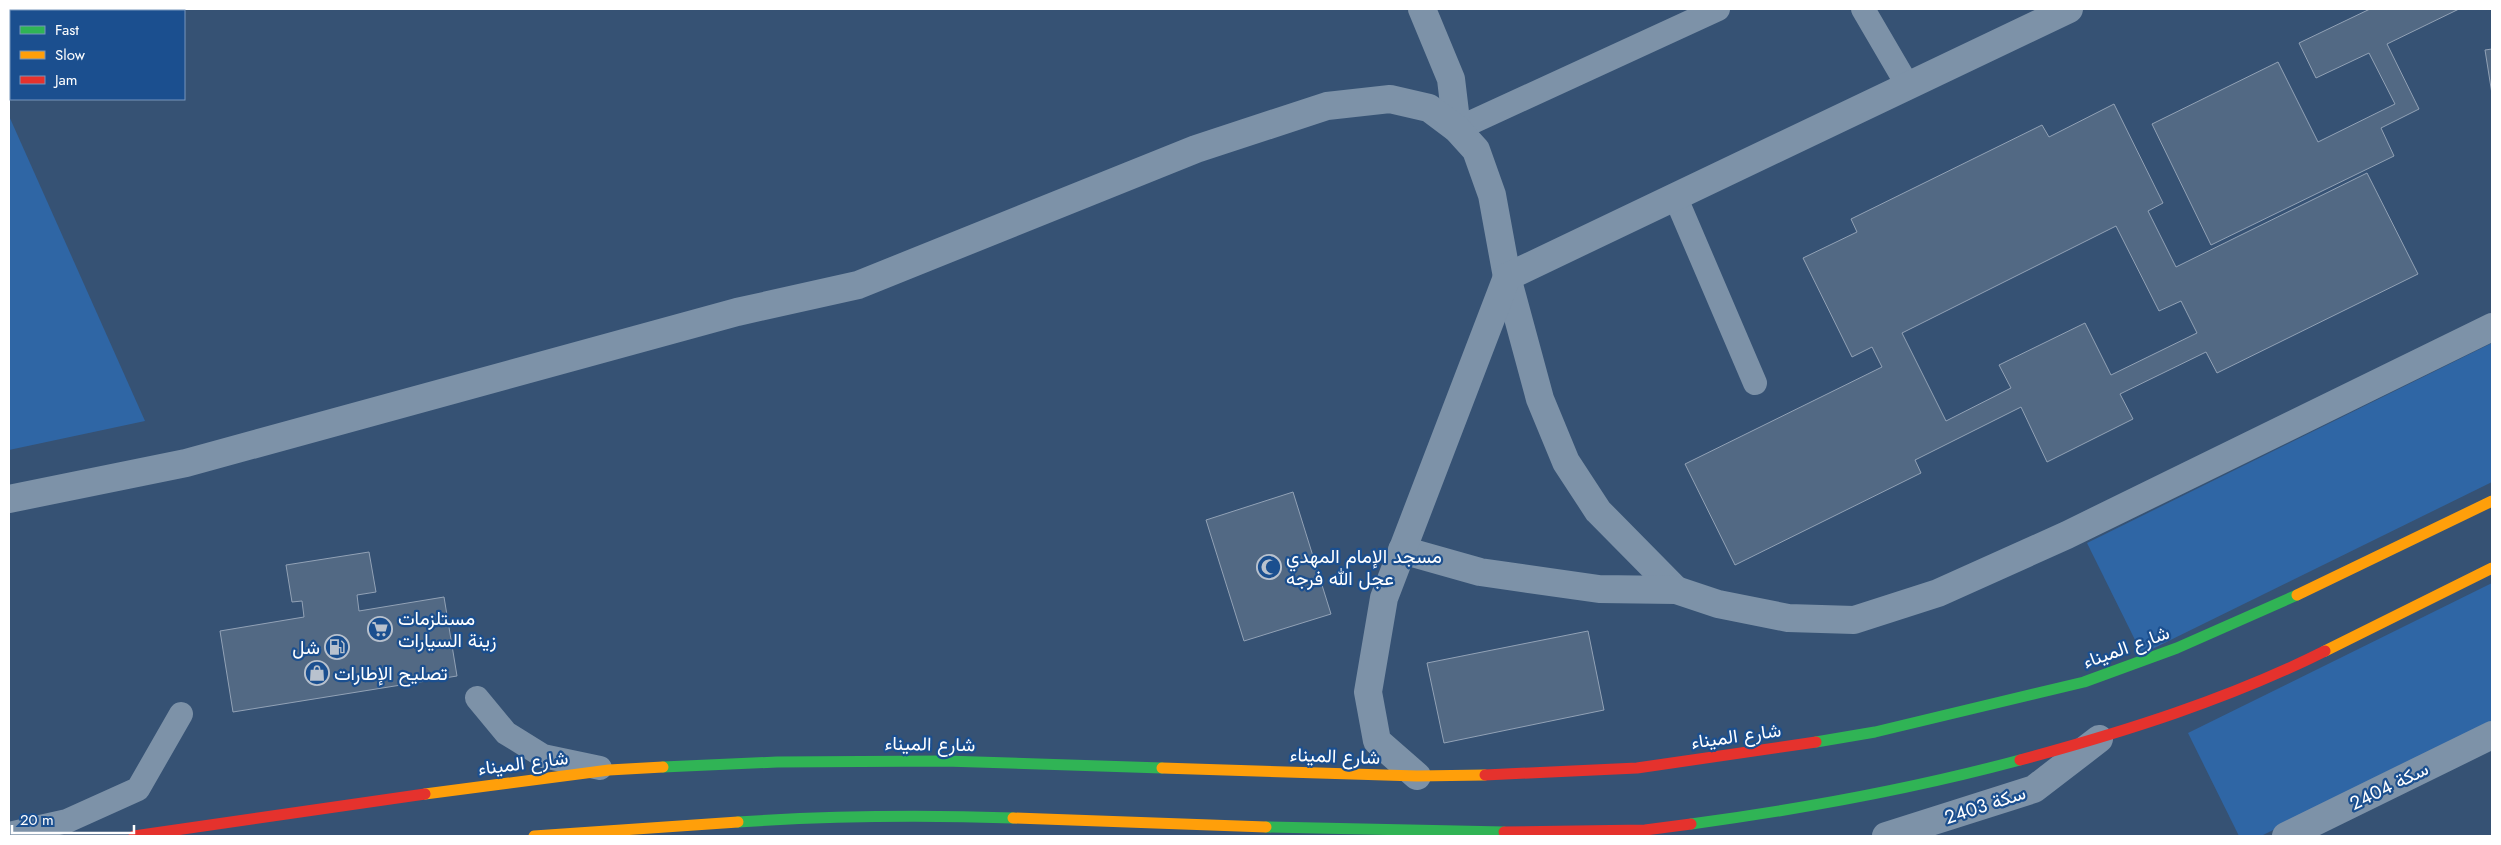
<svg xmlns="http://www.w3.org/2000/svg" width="2501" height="845" font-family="Jost,Vazirmatn,sans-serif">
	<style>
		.green { fill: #2f66a5 }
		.building { fill: #526984; stroke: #92a2b6; fill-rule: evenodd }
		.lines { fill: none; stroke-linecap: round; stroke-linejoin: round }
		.lane { stroke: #7d92a8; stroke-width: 24 }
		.street { stroke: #7d92a8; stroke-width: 28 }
		.fast { stroke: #30b455; stroke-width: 11 }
		.slow { stroke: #ff9f0a; stroke-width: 11 }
		.jam { stroke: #e5322d; stroke-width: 11 }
		.labels { text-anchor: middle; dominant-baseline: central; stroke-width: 4.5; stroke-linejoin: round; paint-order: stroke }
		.poi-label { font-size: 19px; fill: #fff; stroke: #1b4f8f; text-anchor: start }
		.street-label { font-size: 19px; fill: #fff; stroke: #1b4f8f }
	</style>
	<rect width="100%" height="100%" fill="#365274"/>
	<g class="green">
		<path d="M9,116L145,421L9,450Z"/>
		<path d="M2492,343V482L2142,654L2087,543Z"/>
		<path d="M2492,583V722L2261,836H2239L2188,733Z"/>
	</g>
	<g class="building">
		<path d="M2370,9H2459L2387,44L2419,109L2381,128L2394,156L2211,245L2152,124L2278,62L2318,142L2395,104L2369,53L2316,78L2299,43Z"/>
		<path d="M2492,49V94L2485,50Z"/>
		<path d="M2114,104L2163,203L2148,211L2176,267L2367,173L2418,274L2217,373L2206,352L2120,394L2133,419L2047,462L2021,407L1915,460L1921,473L1735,565L1685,464L1882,367L1872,347L1852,357L1803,258L1857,232L1851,219L2042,125L2049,137ZM2116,226L2159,311L2181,301L2197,333L2111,375L2085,323L1999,365L2011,388L1946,421L1902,333Z"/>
		<path d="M1293,492L1331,614L1244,641L1206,520Z"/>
		<path d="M369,552L376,592L357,595L359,611L444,597L457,676L233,712L220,631L304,617L302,601L292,602L286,565Z"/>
		<path d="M1588,631L1604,710L1444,743L1427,663Z"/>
	</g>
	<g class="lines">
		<g class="lane">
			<path d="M1863,9L1908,86"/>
			<path d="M1457,129L1718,9"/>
			<path d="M1675,196L1755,383"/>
			<path d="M477,698L506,733L543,756L600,768"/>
			<path d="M9,834L67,821L138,789L181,714"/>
		</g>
		<g class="street">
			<path d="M1422,9L1451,79L1457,129"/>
			<path d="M9,499L186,463L737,312L858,285L1196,149L1327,106L1390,99L1429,108L1457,129L1476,150L1492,195L1507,277L1540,399L1566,462L1598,511L1676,590"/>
			<path d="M1402,550L1480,572L1599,589L1676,590L1718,604L1788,618L1854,620L1938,593L2067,535L2492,327"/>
			<path d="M1417,776L1377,741L1368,692L1384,598L1507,277L2069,9"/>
			<path d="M1886,836L2034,789L2099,739"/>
			<path d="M2286,836L2492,735"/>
		</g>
		<g class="fast">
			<path d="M1816,742L1875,732L2084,682L2177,648L2297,595"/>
			<path d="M663,767L777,762L945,761L1162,768"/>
			<path d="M738,822C829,816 921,815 1013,818"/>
			<path d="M1691,824C1802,809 1912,789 2020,760"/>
			<path d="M1266,827L1504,832"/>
		</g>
		<g class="slow">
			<path d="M2297,595L2492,501"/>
			<path d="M2325,651L2492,568"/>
			<path d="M1162,768L1417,776L1485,775"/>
			<path d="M425,794L609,770L663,767"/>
			<path d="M1013,818L1266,827"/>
			<path d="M534,836L738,822"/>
		</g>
		<g class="jam">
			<path d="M2020,760C2124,732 2229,699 2325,651"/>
			<path d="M1485,775L1637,768L1816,742"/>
			<path d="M1504,832L1645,830L1691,824"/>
			<path d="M134,836L425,794"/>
		</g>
	</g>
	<defs>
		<symbol id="mosque-ring" viewBox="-11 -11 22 22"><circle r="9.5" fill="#1b4f8f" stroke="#b9c2ce" stroke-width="1.5"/><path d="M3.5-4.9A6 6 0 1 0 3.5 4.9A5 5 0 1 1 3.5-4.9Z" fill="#b9c2ce"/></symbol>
		<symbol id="supermarket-ring" viewBox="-11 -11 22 22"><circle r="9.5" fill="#1b4f8f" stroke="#b9c2ce" stroke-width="1.5"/><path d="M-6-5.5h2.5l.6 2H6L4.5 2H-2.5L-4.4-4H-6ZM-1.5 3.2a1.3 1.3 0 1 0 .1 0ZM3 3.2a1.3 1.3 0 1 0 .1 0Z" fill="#b9c2ce"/></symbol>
		<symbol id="fuel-ring" viewBox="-11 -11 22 22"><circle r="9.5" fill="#1b4f8f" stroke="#b9c2ce" stroke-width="1.5"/><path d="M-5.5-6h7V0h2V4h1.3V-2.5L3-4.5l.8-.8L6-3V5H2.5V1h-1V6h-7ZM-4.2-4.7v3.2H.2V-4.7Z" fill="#b9c2ce"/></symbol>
		<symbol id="shop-ring" viewBox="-11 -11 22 22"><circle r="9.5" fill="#1b4f8f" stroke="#b9c2ce" stroke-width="1.5"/><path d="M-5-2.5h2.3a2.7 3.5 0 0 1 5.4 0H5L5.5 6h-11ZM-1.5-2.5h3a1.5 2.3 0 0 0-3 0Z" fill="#b9c2ce"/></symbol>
	</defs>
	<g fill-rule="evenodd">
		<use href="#mosque-ring" x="1255" y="553" width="28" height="28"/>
		<use href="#supermarket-ring" x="366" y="615" width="28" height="28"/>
		<use href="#fuel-ring" x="323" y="633" width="28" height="28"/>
		<use href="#shop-ring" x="303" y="659" width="28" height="28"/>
	</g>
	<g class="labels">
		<g class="poi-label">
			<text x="1286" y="556">مسجد الإمام المهدي<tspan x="1286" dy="22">عجل الله فرجه</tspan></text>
			<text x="398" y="618">مستلزمات<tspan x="398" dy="22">زينة السيارات</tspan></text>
			<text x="320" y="647" text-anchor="end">شل</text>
			<text x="334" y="673">تصليح الإطارات</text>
		</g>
		<g class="street-label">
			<text transform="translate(2126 647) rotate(-20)">شارع الميناء</text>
			<text transform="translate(1736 736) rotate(-8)">شارع الميناء</text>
			<text transform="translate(930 744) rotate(1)">شارع الميناء</text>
			<text transform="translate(1335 756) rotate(2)">شارع الميناء</text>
			<text transform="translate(523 763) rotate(-7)">شارع الميناء</text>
			<text transform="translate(2389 786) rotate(-26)">سكة 2404</text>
			<text transform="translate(1985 805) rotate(-18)">سكة 2403</text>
		</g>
	</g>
	<rect width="2501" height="845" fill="none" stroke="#ffffff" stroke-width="20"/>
	<rect x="10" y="10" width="175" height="90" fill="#1b4f8f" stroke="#7695bc"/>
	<rect x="20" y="26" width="25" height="8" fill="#30b455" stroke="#7695bc"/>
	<text x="55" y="35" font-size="15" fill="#ffffff">Fast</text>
	<rect x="20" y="51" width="25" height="8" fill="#ff9f0a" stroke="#7695bc"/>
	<text x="55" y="60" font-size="15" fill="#ffffff">Slow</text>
	<rect x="20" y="76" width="25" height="8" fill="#e5322d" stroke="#7695bc"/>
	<text x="55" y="85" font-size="15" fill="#ffffff">Jam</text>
	<path d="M12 825v8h122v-8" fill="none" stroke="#ffffff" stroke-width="2.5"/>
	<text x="20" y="825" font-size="15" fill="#ffffff" stroke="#1b4f8f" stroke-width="4" paint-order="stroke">20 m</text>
</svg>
